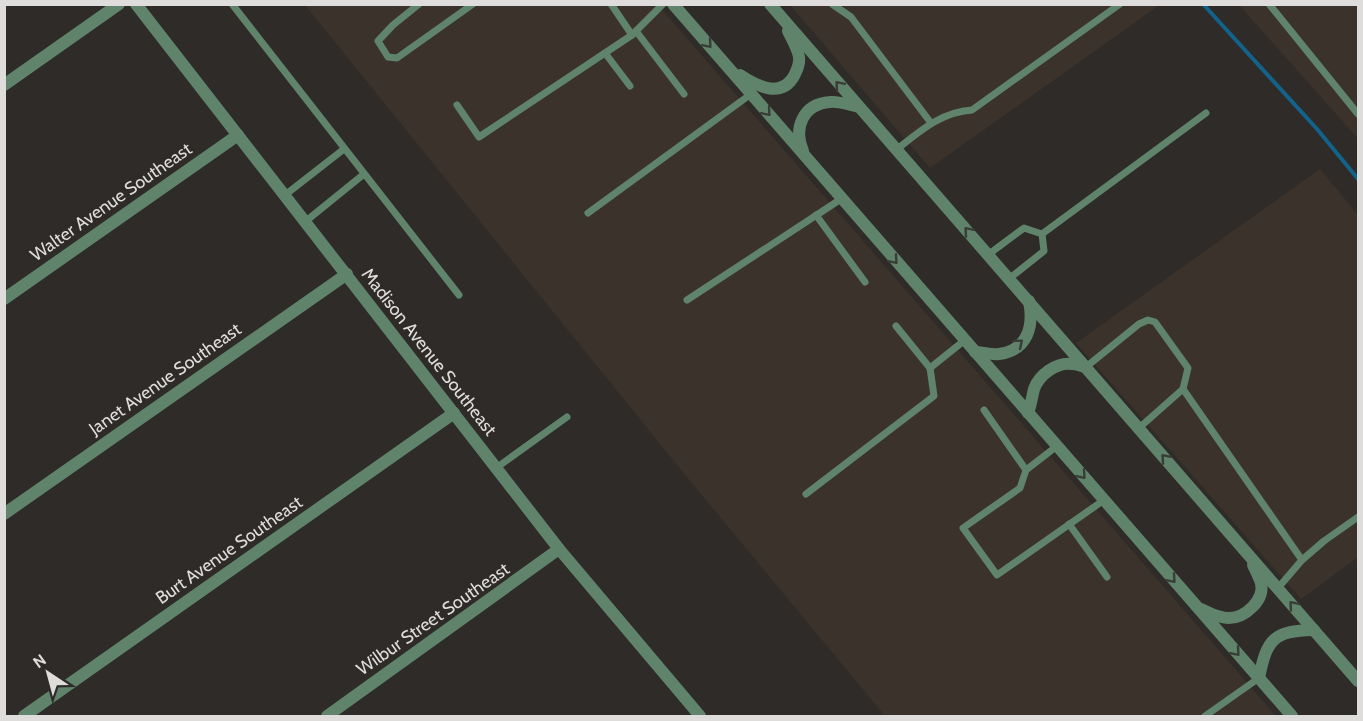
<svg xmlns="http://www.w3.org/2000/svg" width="1363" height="721" font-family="Cabin,sans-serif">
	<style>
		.built { fill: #3b332b }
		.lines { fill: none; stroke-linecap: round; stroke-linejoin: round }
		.stream { stroke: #126289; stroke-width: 4 }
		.service { stroke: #60836c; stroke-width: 7 }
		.minor { stroke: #60836c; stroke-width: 12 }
		.tertiary { stroke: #60836c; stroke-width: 12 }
		.oneway { stroke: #383d36 }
		.labels { text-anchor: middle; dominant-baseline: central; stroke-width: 5; stroke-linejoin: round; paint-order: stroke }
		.street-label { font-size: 18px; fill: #dfdddb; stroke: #2e2b28 }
	</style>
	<rect width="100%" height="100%" fill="#2e2b28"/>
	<g class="built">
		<path d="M1156,4L1158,6L930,168L790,5Z"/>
		<path d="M305,5H658L1276,716H885L682,471Z"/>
		<path d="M1239,5H1358V139L1353,133Z"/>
		<path d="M1320,169L1358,215V557L1301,599L1076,343Z"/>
	</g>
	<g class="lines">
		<path class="stream" d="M1203,4L1317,129L1358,179"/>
		<g class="service">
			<path d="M232,4L459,295"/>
			<path d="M419,4L393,25L378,41L388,57L397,58L473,4"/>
			<path d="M611,4L632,35"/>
			<path d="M832,4L851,17L931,123"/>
			<path d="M1269,4L1358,114"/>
			<path d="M636,31L684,94"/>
			<path d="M605,53L630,86"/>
			<path d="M457,105L479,137L632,35L663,4"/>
			<path d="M896,150C920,131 941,112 972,110L1120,4"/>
			<path d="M285,195L344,149"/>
			<path d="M588,213L751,94"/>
			<path d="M816,215L865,282"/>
			<path d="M306,221L364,174"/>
			<path d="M1042,234L1206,113"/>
			<path d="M989,254L1024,228L1042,234L1044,251L1010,278"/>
			<path d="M687,300L841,199"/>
			<path d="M896,326L930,368"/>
			<path d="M1086,367L1139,324L1148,320L1155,322L1188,368L1183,389L1302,560"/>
			<path d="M984,410L1026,470"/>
			<path d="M1139,428L1183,389"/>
			<path d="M1057,446L1026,470L1020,488L963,528L997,575L1104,500"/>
			<path d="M496,468L567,417"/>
			<path d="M806,494L934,396L930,368L965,340"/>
			<path d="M1069,524L1107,577"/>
			<path d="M1278,588L1302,560L1324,541L1358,517"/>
			<path d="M1205,716L1259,678"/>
		</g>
		<g class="minor">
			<path d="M136,4L559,549L700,716"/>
			<path d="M4,85L119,4"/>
			<path d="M4,299L238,135"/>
			<path d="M4,514L347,274"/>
			<path d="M24,716L454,413"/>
			<path d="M327,716L559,549"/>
		</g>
		<g class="tertiary">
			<path d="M673,4L1292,716"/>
			<path d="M770,4L1358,681"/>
			<path d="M740,75C757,86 781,99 794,76C797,70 800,64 799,57C798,49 792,39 788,31"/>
			<path d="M803,151C793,128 803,104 830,102C839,101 850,105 859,107"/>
			<path d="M975,352C983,352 991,355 999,354C1028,350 1034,326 1029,301"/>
			<path d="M1028,413C1031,405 1032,397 1034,389C1039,375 1056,362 1072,364C1076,364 1081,366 1086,367"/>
			<path d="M1201,609C1210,613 1218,618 1229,618C1245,618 1265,600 1261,583C1259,577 1256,571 1253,565"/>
			<path d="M1259,678C1267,639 1273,631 1314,630"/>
		</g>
	</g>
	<defs><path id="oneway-chevron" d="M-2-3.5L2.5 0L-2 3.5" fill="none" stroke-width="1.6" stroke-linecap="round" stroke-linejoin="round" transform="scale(1.5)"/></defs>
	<g class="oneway">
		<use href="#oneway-chevron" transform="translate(708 44) rotate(49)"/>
		<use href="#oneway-chevron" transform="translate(839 85) rotate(-131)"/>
		<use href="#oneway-chevron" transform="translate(767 112) rotate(49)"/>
		<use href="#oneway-chevron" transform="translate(968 231) rotate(-131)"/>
		<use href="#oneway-chevron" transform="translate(894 260) rotate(49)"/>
		<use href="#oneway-chevron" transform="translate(1019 343) rotate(-40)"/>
		<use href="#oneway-chevron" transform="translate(1165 458) rotate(-131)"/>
		<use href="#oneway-chevron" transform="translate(1082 475) rotate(49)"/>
		<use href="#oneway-chevron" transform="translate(1172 579) rotate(49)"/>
		<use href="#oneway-chevron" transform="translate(1293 605) rotate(-130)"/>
		<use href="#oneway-chevron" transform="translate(1236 652) rotate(49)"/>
	</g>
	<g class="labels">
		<g class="street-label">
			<text transform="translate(111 202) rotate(-35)">Walter Avenue Southeast</text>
			<text transform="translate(429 352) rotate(52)">Madison Avenue Southeast</text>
			<text transform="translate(165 379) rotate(-35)">Janet Avenue Southeast</text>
			<text transform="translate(229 550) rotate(-35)">Burt Avenue Southeast</text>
			<text transform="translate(433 619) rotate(-35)">Wilbur Street Southeast</text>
		</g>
	</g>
	<rect width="1363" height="721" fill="none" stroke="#dfdddb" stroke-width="12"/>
	<g transform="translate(48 673) rotate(324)" stroke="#2e2b28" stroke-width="4.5" paint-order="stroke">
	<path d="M0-4.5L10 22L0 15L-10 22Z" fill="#dfdddb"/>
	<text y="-9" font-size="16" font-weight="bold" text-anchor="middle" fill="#dfdddb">N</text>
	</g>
</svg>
